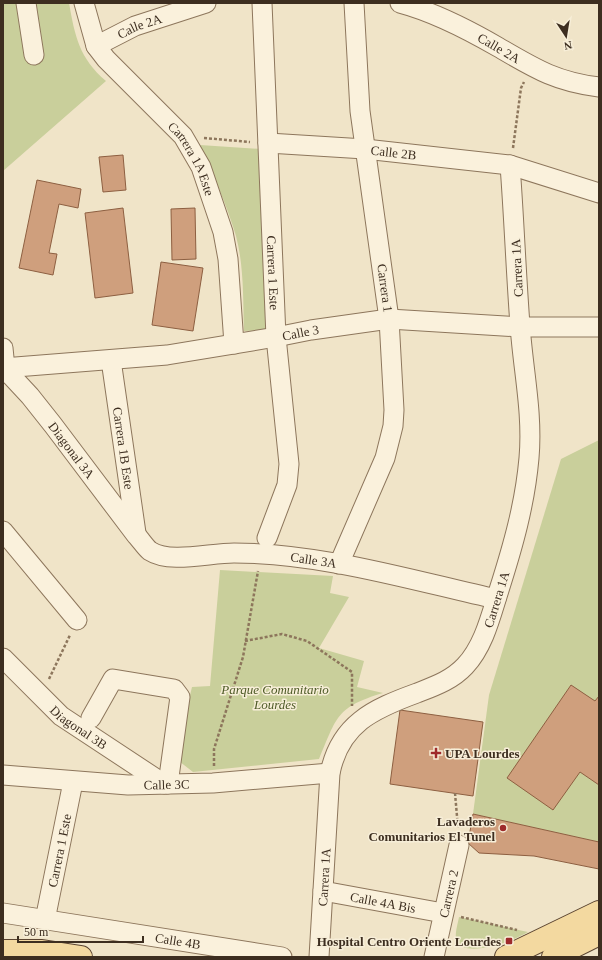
<svg xmlns="http://www.w3.org/2000/svg" width="602" height="960" font-family="Georgia,serif">
	<style>
		.green { fill: #c9cf9b }
		.building { fill: #cf9f7d; stroke: #8d5f41 }
		.lines { fill: none; stroke-linecap: round; stroke-linejoin: round }
		.minor-casing { stroke: #8d765c; stroke-width: 21 }
		.major-casing { stroke: #5b4430; stroke-width: 24 }
		.path { stroke: #8d765c; stroke-width: 2.5; stroke-dasharray: 3 2; stroke-linecap: butt }
		.minor { stroke: #faf1dc; stroke-width: 19 }
		.major { stroke: #f3d9a0; stroke-width: 22 }
		.poi-dot { fill: #9e2a2b; stroke: #f7eed8; stroke-width: 1.5 }
		.labels { text-anchor: middle; dominant-baseline: central; stroke-width: 3; stroke-linejoin: round; paint-order: stroke }
		.street-label { font-size: 13px; fill: #3d2e20; stroke: #f7eed8 }
		.park-label { font-size: 13px; font-style: italic; fill: #4d5a26; stroke: #f7eed8 }
		.poi-label { font-size: 13px; font-weight: bold; fill: #3d2e20; stroke: #f7eed8; text-anchor: end }
	</style>
	<rect width="100%" height="100%" fill="#f0e4c8"/>
	<g class="green">
		<path d="M3,3H69C75,36 79,58 106,81L3,171Z"/>
		<path d="M200,145L261,149L269,330L244,331C243,300 244,266 236,236C227,205 213,175 200,145Z"/>
		<path d="M599,440V842L473,814L489,695L561,459Z"/>
		<path d="M220,570L333,576L330,593L349,597L319,648L364,661L357,687L383,693C336,707 337,717 319,759L193,772L175,758L192,687L210,686Z"/>
		<path d="M459,917L528,932C512,942 461,960 456,939C455,932 458,923 459,917Z"/>
	</g>
	<g class="building">
		<path d="M123,155L126,190L103,192L99,157Z"/>
		<path d="M37,180L81,189L78,208L59,204L49,253L57,254L53,275L19,268Z"/>
		<path d="M123,208L133,293L95,298L85,213Z"/>
		<path d="M195,208L196,259L172,260L171,209Z"/>
		<path d="M161,262L203,268L193,331L152,325Z"/>
		<path d="M571,685L595,701L599,696V785L580,772L553,810L507,778Z"/>
		<path d="M400,710L483,722L473,796L390,784Z"/>
		<path d="M473,814L599,842V869L534,856L479,853L468,843Z"/>
	</g>
	<g class="lines">
		<defs>
			<g id="minor">
				<path d="M26,3L34,55"/>
				<path id="s1" d="M84,3L96,46L106,59L183,136L201,167L223,232L228,259L234,344"/>
				<path id="s2" d="M262,3L276,337L289,464L287,485L267,538"/>
				<path id="s3" d="M400,3C434,12 467,29 498,47C534,68 556,82 599,87"/>
				<path id="s4" d="M96,46L135,26L206,3"/>
				<path id="s5" d="M268,143L365,149L510,165L599,193"/>
				<path d="M3,348L5,368L3,373"/>
				<path id="s6" d="M111,360L136,533"/>
				<path id="s7" d="M3,367L30,396L53,425L136,535C141,540 145,547 150,551C170,564 209,553 234,553C321,553 411,580 496,599"/>
				<path id="s8" d="M3,368L167,355L276,337L311,330L389,319L520,327H599"/>
				<path d="M3,531L77,620"/>
				<path d="M339,564L385,458L393,426L394,410L389,319L360,111L354,3"/>
				<path id="s9" d="M3,658L61,716L164,784"/>
				<path d="M91,718L113,679L174,689L180,697L168,784"/>
				<path id="s10" d="M3,775L128,785L213,783L330,773"/>
				<path id="s11" d="M323,891L443,913"/>
				<path id="s12" d="M3,913L282,957"/>
				<path id="s13" d="M45,920L73,782"/>
				<path id="s14" d="M319,957L330,773C340,724 373,709 417,693C435,686 452,680 465,666C484,646 491,615 499,590C513,546 525,504 529,458C533,413 523,370 520,325C516,272 514,218 510,165"/>
				<path id="s15" d="M434,957L459,845"/>
			</g>
			<g id="major">
				<path d="M3,951H42L81,957"/>
				<path d="M506,957L599,912"/>
				<path d="M553,957L599,934"/>
			</g>
		</defs>
		<use href="#minor" class="minor-casing"/>
		<use href="#major" class="major-casing"/>
		<g class="path">
			<path d="M204,138L250,142"/>
			<path d="M513,148L521,88L524,82"/>
			<path d="M245,641L282,634L307,641L352,672V706"/>
			<path d="M49,679L70,635"/>
			<path d="M214,766V749L243,657L258,571"/>
			<path d="M455,793L458,828"/>
			<path d="M461,917L517,930"/>
		</g>
		<use href="#minor" class="minor"/>
		<use href="#major" class="major"/>
	</g>
	<g class="poi-dot">
		<path d="M434 747h4v4h4v4h-4v4h-4v-4h-4v-4h4z"/>
		<circle cx="503" cy="828" r="4"/>
		<rect x="505" y="937" width="8" height="8" rx="2"/>
	</g>
	<g class="labels">
		<g class="street-label">
			<text stroke="none"><textPath href="#s4" startOffset="48">Calle 2A</textPath></text>
			<text stroke="none"><textPath href="#s3" startOffset="109">Calle 2A</textPath></text>
			<text stroke="none"><textPath href="#s5" startOffset="126">Calle 2B</textPath></text>
			<text stroke="none"><textPath href="#s1" startOffset="194">Carrera 1A Este</textPath></text>
			<text transform="translate(517 268) rotate(-93)">Carrera 1A</text>
			<text stroke="none"><textPath href="#s2" startOffset="270">Carrera 1 Este</textPath></text>
			<text transform="translate(385 288) rotate(82)">Carrera 1</text>
			<text stroke="none"><textPath href="#s8" startOffset="300">Calle 3</textPath></text>
			<text stroke="none"><textPath href="#s6" startOffset="89">Carrera 1B Este</textPath></text>
			<text stroke="none"><textPath href="#s7" startOffset="108">Diagonal 3A</textPath></text>
			<text stroke="none"><textPath href="#s7" startOffset="401">Calle 3A</textPath></text>
			<text stroke="none"><textPath href="#s14" startOffset="439">Carrera 1A</textPath></text>
			<text stroke="none"><textPath href="#s9" startOffset="103">Diagonal 3B</textPath></text>
			<text stroke="none"><textPath href="#s10" startOffset="164">Calle 3C</textPath></text>
			<text stroke="none"><textPath href="#s13" startOffset="71">Carrera 1 Este</textPath></text>
			<text stroke="none"><textPath href="#s14" startOffset="80">Carrera 1A</textPath></text>
			<text stroke="none"><textPath href="#s15" startOffset="65">Carrera 2</textPath></text>
			<text stroke="none"><textPath href="#s11" startOffset="61">Calle 4A Bis</textPath></text>
			<text stroke="none"><textPath href="#s12" startOffset="177">Calle 4B</textPath></text>
		</g>
		<g class="park-label">
			<text x="275" y="689">Parque Comunitario<tspan x="275" dy="15">Lourdes</tspan></text>
		</g>
		<g class="poi-label">
			<text x="445" y="753" text-anchor="start">UPA Lourdes</text>
			<text x="495" y="821">Lavaderos<tspan x="495" dy="15">Comunitarios El Tunel</tspan></text>
			<text x="501" y="941">Hospital Centro Oriente Lourdes</text>
		</g>
	</g>
	<rect width="602" height="960" fill="none" stroke="#3d2e20" stroke-width="8"/>
	<g transform="translate(566 36) rotate(168)" stroke="#f7eed8" stroke-width="3" paint-order="stroke">
	<path d="M0-3L7 15L0 10L-7 15Z" fill="#3d2e20"/>
	<text y="-6" font-size="11" font-weight="bold" text-anchor="middle" fill="#3d2e20">N</text>
	</g>
	<path d="M18 936v6h125v-6" fill="none" stroke="#3d2e20" stroke-width="2"/>
	<text x="24" y="936" font-size="12" fill="#3d2e20" stroke="#f7eed8" stroke-width="3" paint-order="stroke">50 m</text>
</svg>
